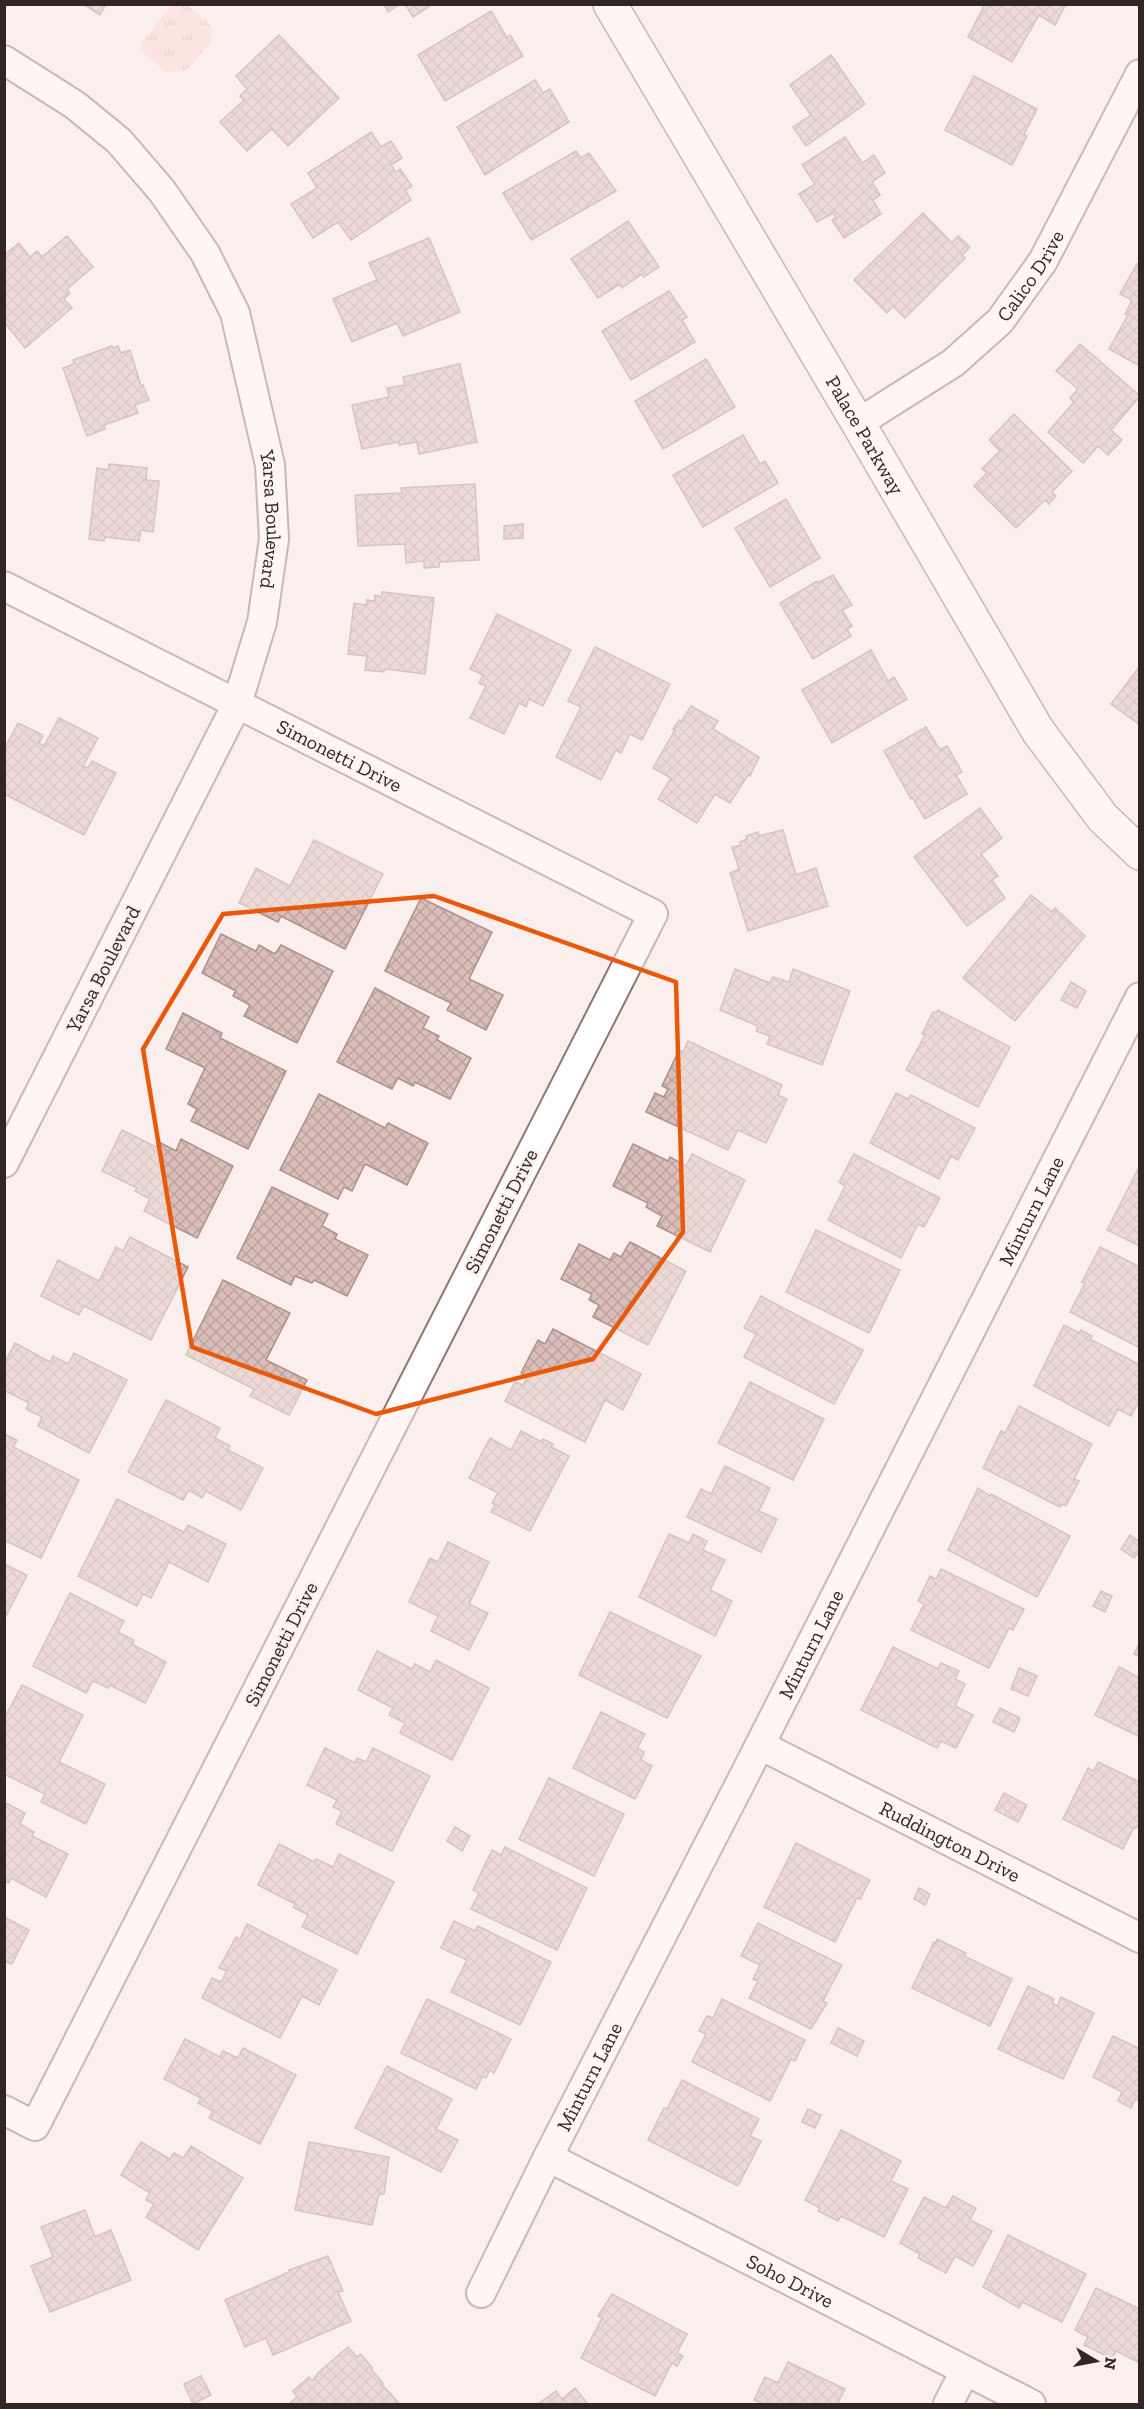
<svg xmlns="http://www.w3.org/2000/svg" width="1144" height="2409" font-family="'Zilla Slab',serif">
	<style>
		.grass { fill: url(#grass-tufts) }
		.building { fill: url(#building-cross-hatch); stroke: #ac908b; stroke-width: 1.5 }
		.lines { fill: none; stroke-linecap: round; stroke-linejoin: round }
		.street-casing { stroke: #907671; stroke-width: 32 }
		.secondary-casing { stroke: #907671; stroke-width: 36 }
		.street { stroke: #fff; stroke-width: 28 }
		.secondary { stroke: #fff; stroke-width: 33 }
		.marked { fill: none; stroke: #e8590c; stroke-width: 4.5; stroke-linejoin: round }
		.labels { text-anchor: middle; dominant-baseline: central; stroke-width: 5; stroke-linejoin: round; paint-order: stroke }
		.street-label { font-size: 20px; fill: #312624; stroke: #fbefed }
	</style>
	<defs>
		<pattern id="grass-tufts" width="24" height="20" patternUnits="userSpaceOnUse" patternTransform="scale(1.5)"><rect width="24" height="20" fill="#fcd8d2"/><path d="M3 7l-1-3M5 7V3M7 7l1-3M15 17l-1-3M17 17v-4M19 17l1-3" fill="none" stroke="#d8b9b4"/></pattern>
		<pattern id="building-cross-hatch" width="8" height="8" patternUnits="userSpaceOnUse" patternTransform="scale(1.5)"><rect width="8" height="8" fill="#dbbeb9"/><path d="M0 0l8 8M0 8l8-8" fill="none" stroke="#bca39f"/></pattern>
	</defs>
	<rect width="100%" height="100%" fill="#fbefed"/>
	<path class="grass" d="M176,5H187L212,26L210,44L185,71L166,72L140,50L141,42L171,7Z"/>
	<g class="building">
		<path d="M83,4H106L100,15Z"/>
		<path d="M384,4H400L388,12Z"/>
		<path d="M405,4H433L413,17Z"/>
		<path d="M985,4H1066L1055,25L1039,15L1012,62L968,37Z"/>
		<path d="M491,11L507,38L510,35L523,56L445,101L418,55Z"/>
		<path d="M279,35L339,98L288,146L272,129L247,151L220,122L244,100L240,96L247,89L236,76Z"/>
		<path d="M831,55L865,104L806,146L793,127L811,115L790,85Z"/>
		<path d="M974,76L1037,109L1024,134L1027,136L1012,165L945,130Z"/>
		<path d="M535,80L543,93L550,89L569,122L485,175L457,127Z"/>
		<path d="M371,132L381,147L391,141L402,158L391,165L396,172L400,169L412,186L405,190L411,200L351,240L338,222L313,238L291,204L317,188L308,173Z"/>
		<path d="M845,137L862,163L874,155L885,173L872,182L880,195L873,200L881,214L844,238L832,220L836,217L833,213L817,222L799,194L815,184L802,165Z"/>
		<path d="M576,151L581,158L589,153L616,191L531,240L503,193Z"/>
		<path d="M923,213L952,243L958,236L970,247L962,255L965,258L905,318L893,306L887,313L854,280Z"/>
		<path d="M628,221L659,267L644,277L642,274L622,288L620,284L598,298L571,259Z"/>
		<path d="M67,236L93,267L67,289L70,293L64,299L72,308L25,348L4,322V255L19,243L30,257L37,251L42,257Z"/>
		<path d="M429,238L460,312L403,336L397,323L352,342L333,299L377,280L369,263Z"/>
		<path d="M1137,264L1140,266V366L1109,349L1128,315L1125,314L1132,300L1120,294Z"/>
		<path d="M669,291L687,317L682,320L695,342L631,380L602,331Z"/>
		<path d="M1080,344L1140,396L1111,430L1122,440L1108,455L1098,446L1083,463L1048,432L1074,402L1070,398L1078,389L1056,371Z"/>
		<path d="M112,346L113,348L118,346L121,353L130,350L141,386L143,385L149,400L135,405L138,413L104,425L105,429L87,436L63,368L74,364L73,360Z"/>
		<path d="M706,359L735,407L663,449L635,401Z"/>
		<path d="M460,364L477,442L419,454L417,442L399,445V442L362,449L352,405L389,397L387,388L405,385L403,377Z"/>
		<path d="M1014,414L1072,471L1052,492L1056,496L1049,504L1045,500L1016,528L974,486L987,473L982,469L1000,451L989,440Z"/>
		<path d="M743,435L760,464L765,461L778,483L703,527L673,475Z"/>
		<path d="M109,464L147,468L146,480L159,481L153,532L141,530L139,541L105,537L104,541L89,539L97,468L108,470Z"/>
		<path d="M475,484L479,560L439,562V567L424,568V561L406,563L405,544L358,546L355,495L402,493L401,488Z"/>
		<path d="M786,499L820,558L770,587L735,528Z"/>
		<path d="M523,524V538L504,539V526Z"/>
		<path d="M833,575L852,605L842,610L852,626L847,629L851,636L813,659L780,603L817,581L818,583Z"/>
		<path d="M382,592L434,598L425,674L385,669L384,672L365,670L367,656L348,654L354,603L366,605L367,600L375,601V595L381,597Z"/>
		<path d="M497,614L571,650L543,706L529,699L526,707L519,703L504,734L470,718L486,686L479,683L483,675L470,669Z"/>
		<path d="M595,647L670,684L642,740L630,734L621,753L616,750L601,780L556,757L581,707L568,701Z"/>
		<path d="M871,650L888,681L894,677L907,699L832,743L802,690Z"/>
		<path d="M1140,666V725L1111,704Z"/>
		<path d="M691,706L718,721L713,729L759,757L750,776L748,775L730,803L715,794L697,823L658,799L671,778L653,768L675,730L673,729L679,720L681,722Z"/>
		<path d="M59,718L98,738L83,766L88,768L92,761L116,773L84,835L4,794V750L18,723L43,735L39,743L44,746Z"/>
		<path d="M926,727L940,750L947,746L962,772L956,775L967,794L925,819L912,797L911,799L884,751Z"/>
		<path d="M980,808L1002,838L981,854L998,876L992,880L1005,898L967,926L914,857Z"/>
		<path d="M783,830L796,875L816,868L828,906L748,931L730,873L739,869L732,847L741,845L740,842L747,839L746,836L758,832L759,836Z"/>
		<path d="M314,840L383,874L345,949L281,916L278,922L239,903L256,868L290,886Z"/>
		<path d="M1031,895L1052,912L1055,908L1085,936L1015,1021L963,978Z"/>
		<path d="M421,898L492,932L469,979L503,995L486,1030L447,1010L451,1003L385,971Z"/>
		<path d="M221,934L256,951L259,945L275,954L281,945L333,971L297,1043L244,1016L250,1005L233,996L236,991L202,973Z"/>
		<path d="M735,969L770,983L773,977L789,982L793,969L850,991L822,1065L767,1044L770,1036L756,1031L758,1026L720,1010Z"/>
		<path d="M1071,982L1086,991L1077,1008L1061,1000Z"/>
		<path d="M375,988L429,1017L423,1028L439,1036L437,1040L471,1058L450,1099L415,1082L413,1086L398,1078L392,1089L337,1062Z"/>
		<path d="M938,1010L1010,1047L978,1107L906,1070L925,1035L922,1034L933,1012L936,1013Z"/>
		<path d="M183,1013L222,1033L220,1038L286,1071L248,1149L191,1121L197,1109L188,1104L205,1068L166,1049Z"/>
		<path d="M688,1041L782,1085L778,1095L787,1099L766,1143L738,1130L728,1150L646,1112L655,1093L664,1097L668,1089L662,1086L679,1050L683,1052Z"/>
		<path d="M896,1093L908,1099L911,1095L975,1128L958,1160L951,1156L939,1179L870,1143Z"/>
		<path d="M319,1094L385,1128L388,1123L428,1143L407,1185L365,1164L352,1191L344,1187L338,1199L280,1170Z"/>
		<path d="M122,1130L156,1147L159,1142L176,1151L181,1139L233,1166L197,1238L144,1211L150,1199L135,1191L137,1188L102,1171Z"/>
		<path d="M633,1144L668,1161L670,1157L686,1166L692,1154L745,1180L710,1252L657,1226L662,1216L646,1207L648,1203L613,1186Z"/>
		<path d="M854,1154L940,1198L924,1227L918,1224L901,1258L828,1220L845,1186L839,1182Z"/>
		<path d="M1140,1165V1246L1107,1230Z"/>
		<path d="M272,1187L328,1214L322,1226L337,1234L335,1239L368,1255L347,1296L314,1280L312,1283L295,1276L291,1285L237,1258Z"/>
		<path d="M816,1230L900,1270L869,1333L786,1292Z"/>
		<path d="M130,1237L188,1267L151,1340L84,1306L79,1315L41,1296L58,1260L99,1281L116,1247L123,1251Z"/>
		<path d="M630,1242L686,1271L648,1345L593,1317L599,1305L589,1300L592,1294L561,1279L579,1244L610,1260L614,1253L621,1257Z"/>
		<path d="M1100,1247L1140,1267V1348L1070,1312L1085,1283L1082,1282Z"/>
		<path d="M223,1280L290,1313L266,1360L307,1380L289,1415L250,1396L254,1389L186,1355Z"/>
		<path d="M761,1296L863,1350L834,1404L744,1357L756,1334L744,1328Z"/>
		<path d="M1064,1325L1079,1333L1081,1330L1092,1336L1090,1339L1140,1365V1399L1131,1416L1118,1409L1109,1426L1034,1386Z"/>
		<path d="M553,1329L641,1374L623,1410L605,1400L585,1442L505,1401L515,1382L523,1385L527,1377L521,1373L538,1340L545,1344Z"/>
		<path d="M15,1343L50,1362L53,1356L68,1364L74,1353L127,1380L89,1453L38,1426L42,1417L26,1409L29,1403L4,1390V1364Z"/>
		<path d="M750,1382L824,1419L793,1480L718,1443Z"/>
		<path d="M166,1400L220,1428L215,1438L230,1446L228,1450L263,1468L241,1510L206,1491L202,1498L189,1490L183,1500L128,1472Z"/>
		<path d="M1019,1406L1092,1444L1074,1479L1079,1481L1066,1506L1062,1504L1060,1507L983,1468L1001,1431L1005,1433Z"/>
		<path d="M521,1431L542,1442L543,1439L553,1444L551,1447L569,1456L530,1531L491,1512L495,1505L492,1503L498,1493L469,1478L490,1438L511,1450Z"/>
		<path d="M4,1434L17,1440L13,1447L79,1480L41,1558L4,1540Z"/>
		<path d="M725,1466L770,1488L759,1511L777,1519L761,1552L687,1517L701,1489L711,1494Z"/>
		<path d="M978,1488L990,1496L991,1494L1070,1536L1037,1597L948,1550Z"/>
		<path d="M117,1499L184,1532L188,1525L226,1544L208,1582L169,1562L151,1598L143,1594L137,1606L78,1576Z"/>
		<path d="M669,1534L689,1543L693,1534L707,1541L703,1550L725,1560L710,1590L732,1601L715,1636L639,1597Z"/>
		<path d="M1130,1535L1140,1542V1551L1134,1558L1121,1549Z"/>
		<path d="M448,1542L489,1562L469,1604L488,1613L469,1650L431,1631L438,1616L409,1602L430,1558L438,1562Z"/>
		<path d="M4,1564L27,1575L4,1620Z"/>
		<path d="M941,1569L1024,1609L1013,1630L1009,1628L989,1668L911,1630L924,1604L918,1601L930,1576L936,1579Z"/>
		<path d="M1101,1591L1112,1596L1105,1612L1093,1606Z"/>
		<path d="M70,1593L124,1621L118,1632L134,1640L132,1644L166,1662L145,1703L110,1685L108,1688L93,1681L86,1693L33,1666Z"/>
		<path d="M610,1612L701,1656L667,1718L579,1675Z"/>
		<path d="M1140,1642V1657L1134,1654Z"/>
		<path d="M893,1647L938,1669L941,1663L959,1671L955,1679L965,1684L955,1706L973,1715L956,1748L941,1741L937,1748L861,1710Z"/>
		<path d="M377,1651L412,1669L415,1664L430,1672L436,1660L489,1688L452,1760L400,1733L405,1723L389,1715L393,1708L358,1690Z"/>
		<path d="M1119,1667L1140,1678V1737L1095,1715Z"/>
		<path d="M1019,1668L1037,1676L1028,1696L1011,1689Z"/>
		<path d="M22,1685L83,1715L59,1762L105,1784L86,1824L41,1802L45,1794L4,1774V1719Z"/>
		<path d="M1000,1708L1020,1718L1014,1732L993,1722Z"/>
		<path d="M601,1712L645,1734L637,1748L644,1752L641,1760L652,1766L635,1799L573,1768Z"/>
		<path d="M325,1748L355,1763L357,1758L366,1762L373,1748L430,1776L392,1851L336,1824L342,1811L333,1807L337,1800L307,1785Z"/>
		<path d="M1098,1762L1140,1782V1822L1136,1828L1134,1827L1123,1849L1063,1819L1088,1768L1094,1771Z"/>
		<path d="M549,1778L624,1814L594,1876L519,1839Z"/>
		<path d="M1004,1793L1027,1805L1018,1822L995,1810Z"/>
		<path d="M4,1802L25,1813L20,1824L34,1832L32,1836L68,1854L46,1897L11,1878L9,1883L4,1881Z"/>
		<path d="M455,1827L470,1836L462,1851L447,1841Z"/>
		<path d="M796,1843L870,1880L860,1899L857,1898L835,1942L764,1907Z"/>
		<path d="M279,1844L314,1862L316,1859L333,1867L339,1854L394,1882L357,1954L302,1927L308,1915L293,1907L295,1904L258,1885Z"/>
		<path d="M505,1847L587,1888L557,1950L471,1909L479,1893L473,1890L492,1850L501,1855Z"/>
		<path d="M919,1888L930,1894L925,1905L914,1899Z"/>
		<path d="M4,1917L29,1930L12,1964L4,1961Z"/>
		<path d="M454,1921L475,1931L478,1926L551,1962L520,2025L451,1992L467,1960L441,1948Z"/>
		<path d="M758,1923L842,1965L823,2001L827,2003L811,2029L749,1998L758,1981L753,1979L760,1965L741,1956Z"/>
		<path d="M247,1924L337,1970L319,2005L302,1996L280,2038L202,1998L212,1978L221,1982L227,1971L219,1968L236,1937L240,1939Z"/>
		<path d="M937,1939L966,1953L964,1956L1012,1979L990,2026L912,1988L934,1942L936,1943Z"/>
		<path d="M1028,1986L1054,1999L1052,2003L1057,2006L1061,1997L1094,2013L1063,2079L998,2049Z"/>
		<path d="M427,1999L511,2039L494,2073L490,2070L486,2078L483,2076L476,2089L401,2053Z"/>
		<path d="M722,1999L805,2040L795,2061L791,2059L770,2101L692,2062L706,2034L699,2031L707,2016L713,2018Z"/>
		<path d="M838,2028L864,2041L857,2056L831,2043Z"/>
		<path d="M1113,2036L1140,2049V2101L1135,2099L1131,2108L1118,2101L1122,2092L1093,2077Z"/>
		<path d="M185,2039L220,2057L223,2051L238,2058L243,2048L296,2075L260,2144L209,2118L213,2111L198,2103L201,2098L164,2079Z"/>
		<path d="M387,2066L452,2099L436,2129L458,2140L441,2172L355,2128Z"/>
		<path d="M682,2080L759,2119L750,2136L761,2141L738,2186L648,2140L664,2108L667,2109Z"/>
		<path d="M808,2109L821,2115L815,2128L802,2122Z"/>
		<path d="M841,2130L901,2161L891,2181L908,2189L884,2237L841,2216L838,2221L818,2211L820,2208L805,2200Z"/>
		<path d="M141,2142L170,2159L174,2153L183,2158L191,2146L243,2178L198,2250L146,2217L154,2204L146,2200L150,2193L121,2175Z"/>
		<path d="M309,2142L389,2157L384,2194H379L372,2225L295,2210Z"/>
		<path d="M953,2196L976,2208L970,2220L992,2231L973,2266L955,2256L946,2273L918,2258L920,2254L900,2243L924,2197L946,2208Z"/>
		<path d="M85,2210L95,2237L111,2230L131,2280L50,2312L31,2266L53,2257L41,2227Z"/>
		<path d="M1008,2235L1086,2274L1062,2322L1022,2302L1019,2308L983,2287Z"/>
		<path d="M328,2256L343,2291L338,2292L351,2321L273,2355L266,2338L245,2347L225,2300L289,2272V2270Z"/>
		<path d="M1096,2288L1140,2309V2363L1116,2351L1112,2359L1084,2345L1088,2337L1075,2330Z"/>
		<path d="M612,2294L687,2334L677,2353L683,2356L677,2366L672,2363L655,2396L581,2358L602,2318L598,2316Z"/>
		<path d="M348,2347L357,2357L361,2354L372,2368L371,2369L383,2383L382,2385L400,2404H289L297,2397L293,2391L309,2377L312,2381L319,2372Z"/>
		<path d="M788,2362L845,2389L837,2404H764L754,2400L765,2377L778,2383Z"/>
		<path d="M201,2376L211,2395L193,2404L184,2384Z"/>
		<path d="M575,2388L588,2404H538L556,2391L562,2399Z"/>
	</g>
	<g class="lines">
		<defs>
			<g id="street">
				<path id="s1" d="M4,60L75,105L119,141L162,191L205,253L235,313L270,465L274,539L262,622L237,704L4,1163"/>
				<path id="s2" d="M858,423L953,363L1000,321L1043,261L1140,74"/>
				<path id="s3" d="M4,586L653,914L35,2126L4,2110"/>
				<path id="s4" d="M760,1745L1140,1938"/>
				<path id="s5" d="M548,2157L1031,2404"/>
				<path id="s6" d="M481,2293L548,2157L744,1776L1140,997"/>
				<path d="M948,2404L965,2371"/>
			</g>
			<g id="secondary">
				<path id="s7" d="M610,4L858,423L1038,731L1103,818L1140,853"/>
			</g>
		</defs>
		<use href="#street" class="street-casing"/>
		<use href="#secondary" class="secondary-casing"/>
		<use href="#street" class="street"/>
		<use href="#secondary" class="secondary"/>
	</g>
	<path d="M0 0H1144V2409H0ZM434,896L676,982L683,1232L593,1359L376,1414L192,1347L143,1049L223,914Z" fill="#fbefed" fill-opacity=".55" fill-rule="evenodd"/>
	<path class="marked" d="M434,896L676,982L683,1232L593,1359L376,1414L192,1347L143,1049L223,914Z"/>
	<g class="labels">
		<g class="street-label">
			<text stroke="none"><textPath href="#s2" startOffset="230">Calico Drive</textPath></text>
			<text stroke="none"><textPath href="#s7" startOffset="501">Palace Parkway</textPath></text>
			<text stroke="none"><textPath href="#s1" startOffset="560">Yarsa Boulevard</textPath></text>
			<text stroke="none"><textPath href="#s3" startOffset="376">Simonetti Drive</textPath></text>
			<text transform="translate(103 969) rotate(-63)">Yarsa Boulevard</text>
			<text transform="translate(501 1211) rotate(-63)">Simonetti Drive</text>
			<text stroke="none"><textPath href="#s6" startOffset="1214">Minturn Lane</textPath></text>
			<text transform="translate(281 1644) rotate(-63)">Simonetti Drive</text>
			<text stroke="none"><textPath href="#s6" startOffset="728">Minturn Lane</textPath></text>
			<text stroke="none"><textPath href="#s4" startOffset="213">Ruddington Drive</textPath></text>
			<text stroke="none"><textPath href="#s6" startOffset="242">Minturn Lane</textPath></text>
			<text stroke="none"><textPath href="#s5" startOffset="272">Soho Drive</textPath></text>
		</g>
	</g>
	<rect width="1144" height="2409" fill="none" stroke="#312624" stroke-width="12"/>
	<g transform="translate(1096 2361) rotate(100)" stroke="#fbefed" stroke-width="4.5" paint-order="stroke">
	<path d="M0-4.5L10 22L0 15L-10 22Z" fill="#312624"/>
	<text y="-9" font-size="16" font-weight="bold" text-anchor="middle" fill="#312624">N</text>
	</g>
</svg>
